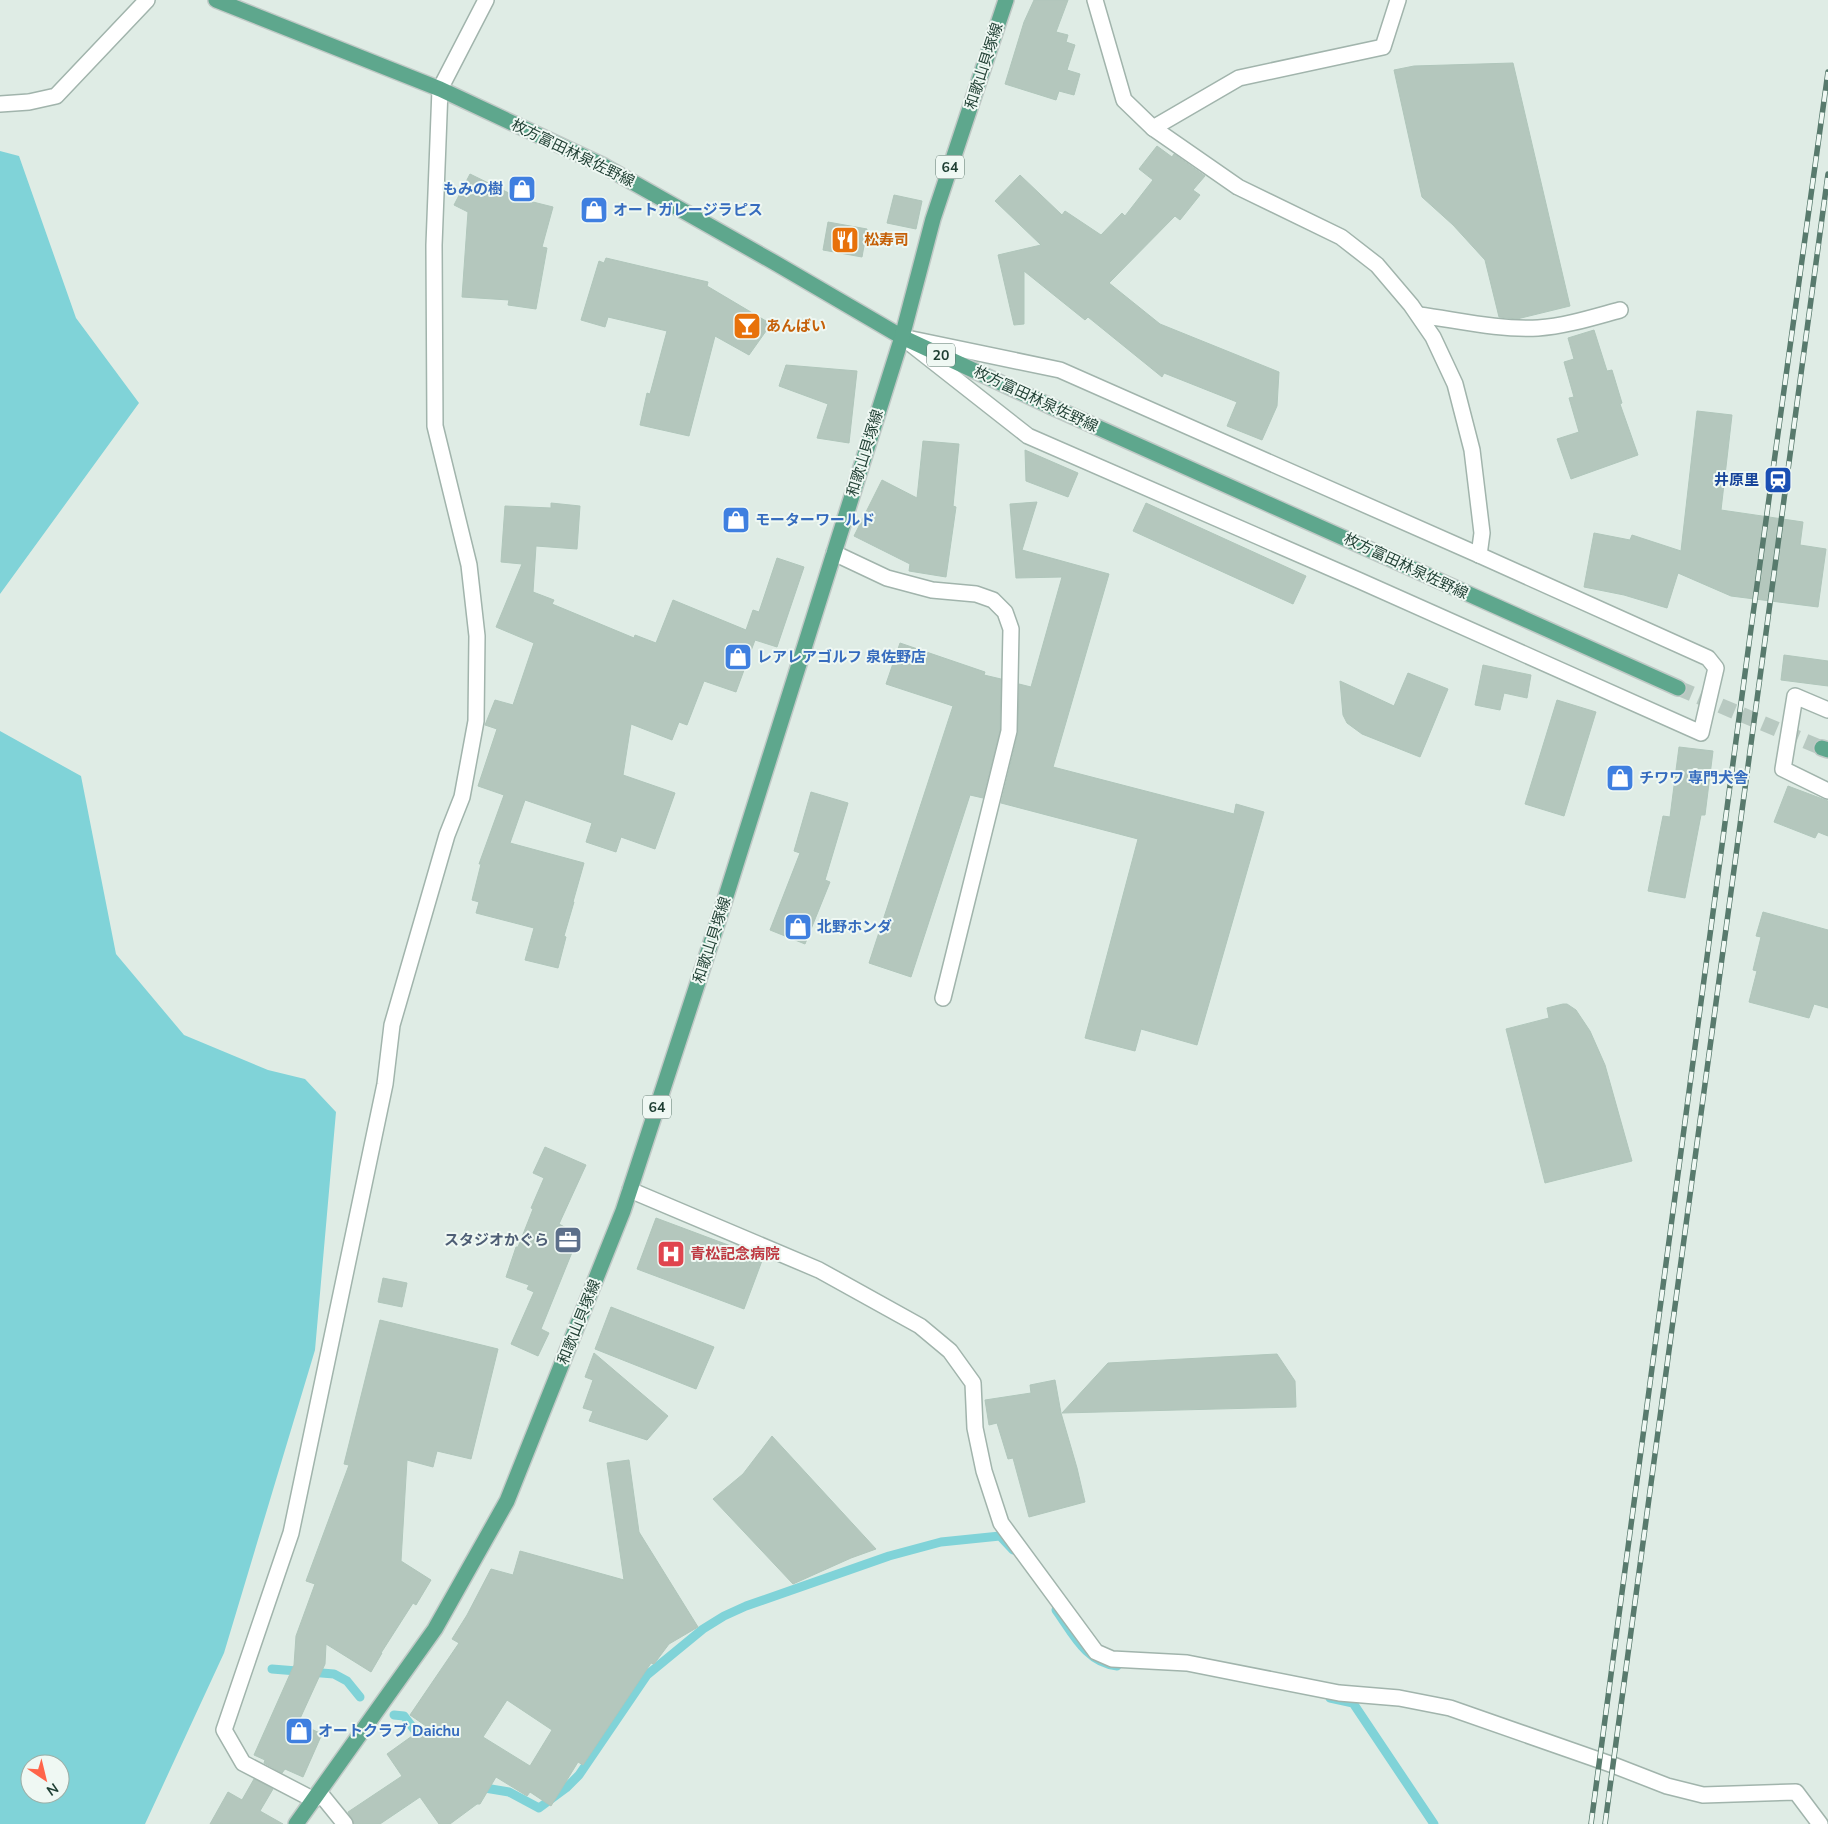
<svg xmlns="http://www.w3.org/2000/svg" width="1828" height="1824" font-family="'Nunito Sans','Noto Sans JP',sans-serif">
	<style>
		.water { fill: #80d3d8; fill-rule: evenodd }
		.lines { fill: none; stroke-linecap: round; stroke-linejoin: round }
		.stream { stroke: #80d3d8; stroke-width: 9 }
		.building { fill: #b4c7bd; stroke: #b0c6bb; fill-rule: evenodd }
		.primary-tunnel { stroke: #b8c9c1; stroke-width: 15; stroke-dasharray: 15 8; stroke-linecap: butt }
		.street-casing { stroke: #a1b4ac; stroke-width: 18 }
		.primary-casing { stroke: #c0c9c6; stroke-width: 18 }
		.street { stroke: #fff; stroke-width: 15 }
		.primary { stroke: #5ea78d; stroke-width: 15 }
		.rail-casing { stroke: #587a6d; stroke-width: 5.5 }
		.rail { stroke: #eff8f3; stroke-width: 4; stroke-dasharray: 11; stroke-linecap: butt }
		.labels { text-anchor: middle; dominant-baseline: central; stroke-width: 4; stroke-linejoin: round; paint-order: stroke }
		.shield { fill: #eff8f3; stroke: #5d766c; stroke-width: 1 }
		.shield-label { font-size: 14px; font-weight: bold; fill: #1e3e32 }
		.street-label { font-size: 15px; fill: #1e3e32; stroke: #eff8f3 }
		.shop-label { font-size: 15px; font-weight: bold; fill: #366cbe; stroke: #eff8f3; text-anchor: start }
		.food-label { font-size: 15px; font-weight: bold; fill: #c56008; stroke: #eff8f3; text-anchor: start }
		.transit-label { font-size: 15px; font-weight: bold; fill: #164399; stroke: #eff8f3; text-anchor: end }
		.service-label { font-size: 15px; font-weight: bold; fill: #4e5e75; stroke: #eff8f3; text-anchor: end }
		.health-label { font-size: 15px; font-weight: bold; fill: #be3a42; stroke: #eff8f3; text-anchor: start }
	</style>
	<rect width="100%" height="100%" fill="#dfece5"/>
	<g class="water">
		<path d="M0,151L19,156L76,318L139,403L0,594Z"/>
		<path d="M0,731L81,776L116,954L184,1035L268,1070L305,1079L336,1112L315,1350L224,1653L145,1824H0ZM30,1764H60V1794H30Z"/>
	</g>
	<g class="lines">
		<g class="stream">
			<path d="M1056,1610C1072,1632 1086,1663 1117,1666"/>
			<path d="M272,1669L334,1674L347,1681L360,1697"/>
			<path d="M1330,1698L1353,1703L1434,1824"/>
			<path d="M394,1715L404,1716L423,1741"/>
			<path d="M479,1787L509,1792L539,1808L566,1788L579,1775L647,1675L703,1629L724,1616L746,1606L889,1556L941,1542L1000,1536L1013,1550"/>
		</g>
	</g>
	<g class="building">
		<path d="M1034,0H1068L1056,32L1068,35L1066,42L1075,45L1067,70L1080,74L1074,95L1059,91L1056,100L1005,84L1024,22Z"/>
		<path d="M1513,63L1570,306L1517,319L1499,317L1485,260L1453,225L1422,197L1394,70L1414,66Z"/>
		<path d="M1157,146L1172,157L1174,154L1205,176L1193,190L1200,195L1180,220L1175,216L1109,283L1160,324L1279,372L1277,406L1262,440L1227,426L1237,402L1164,373L1162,377L1088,317L1085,320L1024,271V324L1014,325L998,255L1041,245L995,201L1020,175L1062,215L1065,211L1101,235L1122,213L1125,216L1153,180L1139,169Z"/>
		<path d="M470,174L521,199L553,207L542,247L547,248L536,309L508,305L509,300L462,297L468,212L454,205Z"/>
		<path d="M894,195L922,201L916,229L887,223Z"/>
		<path d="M828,222L867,229L862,257L823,250Z"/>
		<path d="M606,258L708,282L707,286L771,324L749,355L715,336L689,436L640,425L647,393L650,394L667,331L608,317L605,327L581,320L599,261L604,263Z"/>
		<path d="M1594,330L1607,371L1612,370L1622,403L1620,404L1638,455L1571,479L1557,439L1579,432L1569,398L1574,397L1564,362L1574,359L1568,338Z"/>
		<path d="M786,365L857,371L849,443L817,438L828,404L779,386Z"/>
		<path d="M1697,411L1732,415L1721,510L1803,522L1800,545L1826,549L1818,607L1731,596L1678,573L1667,608L1624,595L1584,587L1594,533L1630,540L1632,535L1681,551Z"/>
		<path d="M923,441L959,444L953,506L956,507L946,577L909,571L910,564L854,536L882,480L917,498Z"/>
		<path d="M1025,450L1078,473L1068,497L1026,481Z"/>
		<path d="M1037,502L1022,550L1109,574L1053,767L1234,814L1236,804L1264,812L1197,1045L1141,1029L1135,1051L1085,1038L1138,839L1001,803L1018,733L1019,684L1031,687L1062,577L1016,578L1010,504Z"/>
		<path d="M551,503L580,506L577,549L536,546L533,592L554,600L552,604L634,638L635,635L656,643L673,600L746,630L753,610L759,612L777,558L804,567L777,647L755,640L736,692L704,681L687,725L679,722L672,740L631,724L623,775L675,793L655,849L621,837L616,852L586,842L592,823L525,800L510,843L584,863L573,902H574L564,936L566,937L558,968L525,960L534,928L476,913L479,902L472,900L481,864H479L504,795L478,786L497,729L485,725L495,700L513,705L534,643L496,627L522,564L501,562L505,506L551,508Z"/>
		<path d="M1146,503L1306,576L1293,604L1133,531Z"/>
		<path d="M900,643L985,672L984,675L1001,679L1000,730L983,798L970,795L911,977L869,963L953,706L886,684Z"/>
		<path d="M1784,655L1828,661V686L1781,680Z"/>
		<path d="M1483,665L1531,675L1527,698L1504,693L1500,710L1475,705Z"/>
		<path d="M1408,673L1448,689L1420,757L1362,734L1347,723L1343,715L1340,681L1394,706Z"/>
		<path d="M1557,700L1596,712L1564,816L1525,804Z"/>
		<path d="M1679,747L1713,751L1705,815H1701L1685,898L1648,891L1663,816L1670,817Z"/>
		<path d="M1788,786L1828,801V836L1818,832L1815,838L1774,822Z"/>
		<path d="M811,792L848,803L825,880L830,882L805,944L770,930L800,853L794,851Z"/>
		<path d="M1763,912L1828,930V1008L1814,1004L1809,1018L1749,1002L1757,971L1753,970L1761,937L1756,936Z"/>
		<path d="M1563,1004H1567L1576,1010L1590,1031L1605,1065L1632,1161L1545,1183L1506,1029L1549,1018L1547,1008Z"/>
		<path d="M545,1147L586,1165L559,1224L579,1235L541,1329L549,1333L538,1356L511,1344L534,1292L527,1289L529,1285L506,1277L516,1247H518L533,1209L531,1208L544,1178L533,1173Z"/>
		<path d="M656,1218L763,1258L744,1309L637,1269Z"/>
		<path d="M383,1278L407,1283L402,1307L378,1302Z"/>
		<path d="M611,1307L714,1347L696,1389L595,1349Z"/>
		<path d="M380,1320L498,1349L471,1459L437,1451L433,1467L407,1460L401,1561L431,1580L416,1605L413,1603L381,1653H382L371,1672L326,1644L325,1664L298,1723L322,1734L303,1777L285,1769L282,1773L264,1763L265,1760L254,1755L294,1665L296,1636L315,1584L306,1581L349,1465L344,1464Z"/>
		<path d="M594,1353L668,1416L647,1440L589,1421L593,1411L583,1408L593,1380L585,1377Z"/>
		<path d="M1277,1354L1295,1381L1296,1407L1062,1413L1108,1363Z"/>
		<path d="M1055,1380L1061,1413L1077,1468L1085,1502L1029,1517L1013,1458L1008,1459L997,1423L989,1425L985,1400L1031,1393L1030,1385Z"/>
		<path d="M772,1436L876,1549L851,1558L793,1584L713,1499L743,1474Z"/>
		<path d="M629,1460L639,1532L698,1627L669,1644L654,1664L651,1663L583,1765L578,1762L551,1806L530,1792L527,1796L496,1777L480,1804H477L450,1824H439L420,1797L380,1824H354L348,1812L402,1776L387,1754L426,1726L410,1715L459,1643L452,1639L467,1615L491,1569L513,1575L520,1551L624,1580L607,1463ZM507,1700L552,1730L530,1766L483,1737Z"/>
		<path d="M254,1779L273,1789L260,1811L283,1824H210L228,1792L242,1800Z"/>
	</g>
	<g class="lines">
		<path class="primary-tunnel" d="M1678,688L1822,748"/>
		<defs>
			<g id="street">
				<path d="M1095,0L1124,100L1153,128L1239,78L1383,47L1398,0"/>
				<path d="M0,104L29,102L56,96L147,0"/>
				<path d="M1153,128L1238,187L1341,237L1377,265L1411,305L1433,337L1455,384L1472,450L1482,533L1479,555"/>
				<path d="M1419,315C1457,320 1498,330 1538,328C1566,326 1594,317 1620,310"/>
				<path d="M902,337L1060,370L1479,555L1708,658L1716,668L1701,733L1358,580L1028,436Z"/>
				<path d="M834,553L887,578L932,590L976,594L993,600L1005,612L1011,629L1009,731L943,998"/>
				<path d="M1828,710L1795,696L1783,769L1828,791"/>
				<path d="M630,1190L819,1270L920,1326L950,1351L973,1383L975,1428L984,1471L1001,1523L1096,1652L1112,1659L1187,1663L1339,1693L1399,1698L1450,1708L1613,1765L1667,1786L1703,1795L1796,1792L1820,1824"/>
				<path d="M319,1792L345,1824"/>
				<path d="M314,1800L243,1763L224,1730L291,1533L385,1084L392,1025L447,835L462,797L476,721L477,636L469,565L435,426L434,245L440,89L486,0"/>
			</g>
			<g id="primary">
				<path d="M216,0L440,89L604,166L777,264L902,337L1050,406L1678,688"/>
				<path d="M1822,748L1828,750"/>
				<path d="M296,1824L435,1629L507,1501L623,1211L722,909L902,337L933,219L1006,0"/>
			</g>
		</defs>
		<use href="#street" class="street-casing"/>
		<use href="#primary" class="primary-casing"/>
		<use href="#street" class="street"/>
		<use href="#primary" class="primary"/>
		<defs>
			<g id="rail">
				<path d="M1591,1824L1750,636L1828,72"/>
				<path d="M1605,1824L1828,174"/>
			</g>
		</defs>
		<use href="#rail" class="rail-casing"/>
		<use href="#rail" class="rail"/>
	</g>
	<defs>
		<symbol id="shop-square" viewBox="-11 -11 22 22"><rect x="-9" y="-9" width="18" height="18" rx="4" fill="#3f7fe0" stroke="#eff8f3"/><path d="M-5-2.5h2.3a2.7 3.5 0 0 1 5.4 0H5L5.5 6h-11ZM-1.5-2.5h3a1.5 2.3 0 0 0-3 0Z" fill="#fff"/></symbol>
		<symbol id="restaurant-square" viewBox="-11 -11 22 22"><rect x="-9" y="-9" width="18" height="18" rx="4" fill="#e8710a" stroke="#eff8f3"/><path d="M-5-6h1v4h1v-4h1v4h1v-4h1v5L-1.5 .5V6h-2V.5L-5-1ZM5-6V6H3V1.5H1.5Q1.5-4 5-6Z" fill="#fff"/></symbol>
		<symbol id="bar-square" viewBox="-11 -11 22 22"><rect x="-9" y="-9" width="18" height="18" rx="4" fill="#e8710a" stroke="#eff8f3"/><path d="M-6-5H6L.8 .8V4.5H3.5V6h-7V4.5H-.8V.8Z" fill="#fff"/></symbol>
		<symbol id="station-square" viewBox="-11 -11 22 22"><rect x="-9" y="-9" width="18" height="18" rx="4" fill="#1a4fb4" stroke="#eff8f3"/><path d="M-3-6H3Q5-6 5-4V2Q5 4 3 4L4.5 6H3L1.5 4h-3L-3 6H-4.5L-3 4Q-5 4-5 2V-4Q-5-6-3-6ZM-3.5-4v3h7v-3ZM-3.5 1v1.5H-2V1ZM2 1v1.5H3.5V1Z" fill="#fff"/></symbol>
		<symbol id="office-square" viewBox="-11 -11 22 22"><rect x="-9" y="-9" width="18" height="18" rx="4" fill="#5c6f8a" stroke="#eff8f3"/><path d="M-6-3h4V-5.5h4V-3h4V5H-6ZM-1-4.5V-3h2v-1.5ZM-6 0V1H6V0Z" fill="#fff"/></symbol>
		<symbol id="hospital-square" viewBox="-11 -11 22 22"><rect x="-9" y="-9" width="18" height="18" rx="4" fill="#e0444e" stroke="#eff8f3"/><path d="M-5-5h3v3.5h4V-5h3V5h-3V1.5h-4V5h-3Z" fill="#fff"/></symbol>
	</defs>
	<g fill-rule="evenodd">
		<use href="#shop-square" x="506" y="173" width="32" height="32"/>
		<use href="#shop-square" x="578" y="194" width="32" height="32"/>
		<use href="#restaurant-square" x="829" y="224" width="32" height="32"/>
		<use href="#bar-square" x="731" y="310" width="32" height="32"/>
		<use href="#station-square" x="1762" y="464" width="32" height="32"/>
		<use href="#shop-square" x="720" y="504" width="32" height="32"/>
		<use href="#shop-square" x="722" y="641" width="32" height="32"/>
		<use href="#shop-square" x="1604" y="762" width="32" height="32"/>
		<use href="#shop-square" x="782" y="911" width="32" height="32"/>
		<use href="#office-square" x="552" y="1224" width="32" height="32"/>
		<use href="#hospital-square" x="655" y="1238" width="32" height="32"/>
		<use href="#shop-square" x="283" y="1715" width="32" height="32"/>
	</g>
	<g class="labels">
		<g class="shield">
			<rect x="936" y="155.5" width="28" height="23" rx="4"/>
			<rect x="927" y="343.5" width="28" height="23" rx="4"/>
			<rect x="643" y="1095.5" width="28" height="23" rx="4"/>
		</g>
		<g class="shield-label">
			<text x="950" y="167">64</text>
			<text x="941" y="355">20</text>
			<text x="657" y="1107">64</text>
		</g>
		<g class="street-label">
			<text transform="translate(984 66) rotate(-72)">和歌山貝塚線</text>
			<text transform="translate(573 153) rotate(26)">枚方富田林泉佐野線</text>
			<text transform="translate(1036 399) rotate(25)">枚方富田林泉佐野線</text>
			<text transform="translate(865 453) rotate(-73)">和歌山貝塚線</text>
			<text transform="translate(1406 566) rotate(25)">枚方富田林泉佐野線</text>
			<text transform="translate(712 940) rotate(-72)">和歌山貝塚線</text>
			<text transform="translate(579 1322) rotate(-68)">和歌山貝塚線</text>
		</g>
		<g class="shop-label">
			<text x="503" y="189" text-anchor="end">もみの樹</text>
			<text x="613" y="210">オートガレージラピス</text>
			<text x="755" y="520">モーターワールド</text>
			<text x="757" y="657">レアレアゴルフ 泉佐野店</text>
			<text x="1639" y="778">チワワ 専門犬舎</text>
			<text x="817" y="927">北野ホンダ</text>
			<text x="318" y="1731">オートクラブ Daichu</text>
		</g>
		<g class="food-label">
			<text x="864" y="240">松寿司</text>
			<text x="766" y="326">あんばい</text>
		</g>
		<g class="transit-label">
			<text x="1759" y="480">井原里</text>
		</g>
		<g class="service-label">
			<text x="549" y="1240">スタジオかぐら</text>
		</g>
		<g class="health-label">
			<text x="690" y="1254">青松記念病院</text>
		</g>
	</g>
	<g transform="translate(45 1779) rotate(145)"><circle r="24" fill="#eff8f3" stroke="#9baea6"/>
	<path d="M0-4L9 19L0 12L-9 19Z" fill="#ff654a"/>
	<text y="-8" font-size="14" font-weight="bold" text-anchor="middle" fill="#1e3e32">N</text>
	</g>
</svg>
